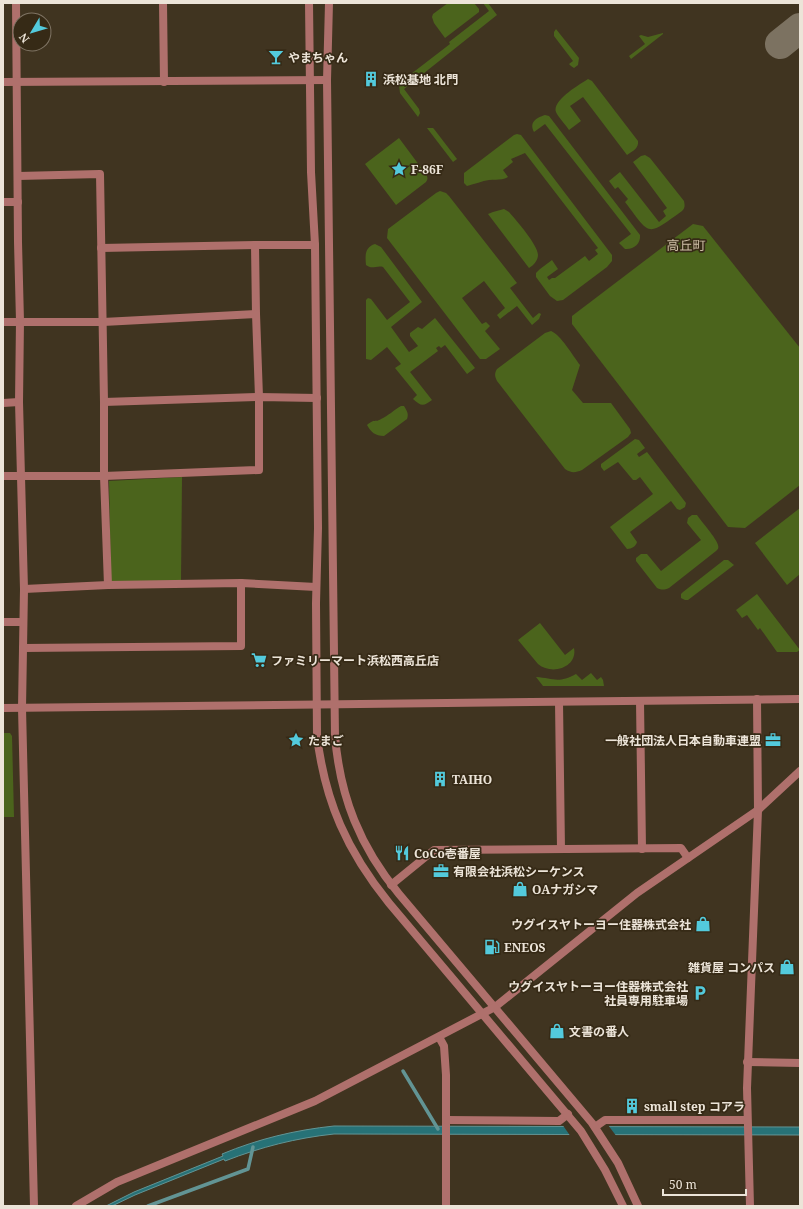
<svg xmlns="http://www.w3.org/2000/svg" width="803" height="1209" font-family="'Noto Serif','Noto Sans JP',serif">
	<style>
		.green { fill: #4b641c }
		.water { fill: #277277; stroke: #629494 }
		.pier { fill: #403420 }
		.lines { fill: none; stroke-linecap: round; stroke-linejoin: round }
		.stream { stroke: #629494; stroke-width: 3.5 }
		.taxiway { stroke: #7c7261; stroke-width: 30 }
		.minor { stroke: #af706c; stroke-width: 8 }
		.tertiary { stroke: #af706c; stroke-width: 8 }
		.labels { text-anchor: middle; dominant-baseline: central; stroke-width: 3.5; stroke-linejoin: round; paint-order: stroke }
		.poi-label { font-size: 12px; font-weight: bold; fill: #ece4d8; stroke: #362a16; text-anchor: start }
		.neighbourhood-label { font-size: 13px; fill: #cebfa7; stroke: #362a16 }
	</style>
	<rect width="100%" height="100%" fill="#403420"/>
	<g class="green">
		<path d="M448,3H474L479,9V12L445,38L434,23L432,17L433,14Z"/>
		<path d="M483,3H488L497,15L404,89L419,109L420,113L418,117L400,93L398,77H402L411,74L450,44L449,42L489,11Z"/>
		<path d="M556,29L579,58L578,65L574,68L571,66L569,64L573,61L554,36V32Z"/>
		<path d="M663,33V34L631,59L629,56L645,44L639,36L641,35L648,37Z"/>
		<path d="M588,79L592,81L638,141C639,148 633,151 627,155L583,97L570,106L581,121L569,130C566,125 558,117 556,112C552,101 577,86 585,81Z"/>
		<path d="M545,115L549,116L640,235C641,244 633,250 625,249L619,243L631,234L545,124L534,132C529,122 536,118 545,115Z"/>
		<path d="M427,128H433L434,129L457,159L453,162Z"/>
		<path d="M517,134L521,135L612,255V261L607,267L563,300L557,301L550,296L536,277V273L540,269L552,260L558,269L547,277L549,280L552,278H555L585,256L589,261L598,254L595,250L598,248L525,153L511,159L513,162L503,170L508,177C502,181 496,179 489,180C482,181 475,184 467,186L464,183V173L514,135Z"/>
		<path d="M399,138L425,173C427,176 429,178 426,182L396,205L365,164Z"/>
		<path d="M645,155L650,158L684,201C685,206 685,208 682,211C646,237 651,236 625,202L628,199L618,187L615,189L609,181L620,172L659,222L666,216L663,211L667,208L633,162L641,156Z"/>
		<path d="M440,191L446,193L449,196L517,283L510,288L533,318L539,313L541,314L539,319L532,325L517,306L500,319L497,315L505,308L484,281L462,298L482,324L486,322L490,326L485,331L500,349L486,359H480L476,354L387,238L388,229L436,193Z"/>
		<path d="M504,209L509,212C516,220 538,245 538,255C538,260 534,265 529,268L488,214L493,212Z"/>
		<path d="M693,224L703,226L800,348V485L745,528L728,527L572,324V316Z"/>
		<path d="M375,244L381,247L422,302L391,327L409,352L418,346L410,336V333L418,327L422,329L435,318L475,368L467,374L445,345L441,348L439,346L436,348L438,351L410,372L432,400C423,407 421,406 413,399L417,395L395,368L401,364L387,347L371,360L366,359V300L368,298L371,299L387,320L410,302L383,267C377,265 372,270 366,265C365,255 365,247 375,244Z"/>
		<path d="M551,331C561,335 573,356 580,365L572,390L583,403H611L630,429L631,433L628,437L582,470C575,473 571,473 565,469L497,381C495,377 494,374 497,369L545,333Z"/>
		<path d="M401,406H404C407,411 409,414 407,419L384,436C375,436 371,432 367,425C375,418 375,423 381,419C388,416 394,410 401,406Z"/>
		<path d="M635,439L639,440L645,448L637,454L639,457L647,452L686,503L685,507L680,510L677,509L671,501L630,532L637,542C636,546 632,549 627,549L610,527L653,494L640,477L636,480H633L618,462L604,471L601,467V464Z"/>
		<path d="M182,477L181,581L111,583L109,481Z"/>
		<path d="M800,508V574L787,585L755,543Z"/>
		<path d="M692,515H697C701,521 717,539 718,545C719,548 718,549 716,551L669,588C664,590 662,590 657,588L636,561V558L641,554H647L661,571L701,540L687,523L688,518Z"/>
		<path d="M724,560H728L734,565L688,600H685L681,598V594L683,592Z"/>
		<path d="M757,594L800,650L797,652H777L760,628L758,630L747,615L742,618L736,610Z"/>
		<path d="M540,623L565,655L574,648C578,667 552,676 538,664L518,640Z"/>
		<path d="M591,673L597,680L601,677L603,680L604,686H543L536,677C553,678 558,684 576,674L582,680Z"/>
		<path d="M3,733H10L12,736L14,817H3Z"/>
	</g>
	<path class="water" d="M334,1126L800,1127V1135L334,1134C296,1138 261,1147 225,1161L224,1159L135,1195L112,1206H106L134,1192L223,1156L222,1154C258,1139 295,1130 334,1126Z"/>
	<path class="pier" d="M562,1124L608,1125L617,1137H571Z"/>
	<g class="lines">
		<g class="stream">
			<path d="M403,1071L438,1129"/>
			<path d="M148,1206L248,1169L253,1147"/>
		</g>
		<path class="taxiway" d="M780,44L800,28"/>
		<g class="minor">
			<path d="M163,3L164,82"/>
			<path d="M18,176L100,174L104,402V476L108,585"/>
			<path d="M3,202H18"/>
			<path d="M255,245L256,314"/>
			<path d="M101,248L255,245H315"/>
			<path d="M3,322H103L256,314L259,397V470L104,476H3"/>
			<path d="M104,402L259,397L317,398"/>
			<path d="M3,403L19,402"/>
			<path d="M24,589L108,585L241,583L316,587"/>
			<path d="M3,622H23"/>
			<path d="M23,648L241,646V583"/>
			<path d="M640,701L642,849"/>
			<path d="M559,702L561,849"/>
			<path d="M391,885L434,850L681,848L688,858"/>
			<path d="M495,1007L637,893L758,810L800,771"/>
			<path d="M439,1037L444,1046L446,1075V1206"/>
			<path d="M747,1062L800,1063"/>
			<path d="M446,1120L559,1121L568,1114"/>
			<path d="M595,1127L605,1120H747"/>
		</g>
		<g class="tertiary">
			<path d="M16,3L18,242L20,321L19,402L24,589L22,708L34,1206"/>
			<path d="M309,3L311,172L315,245L318,528L316,603L317,736C325,802 347,851 389,903L581,1131L605,1170L623,1206"/>
			<path d="M329,3L327,80L335,736C340,797 360,847 399,894L592,1123L618,1163L638,1206"/>
			<path d="M3,82L327,80"/>
			<path d="M3,708L800,699"/>
			<path d="M76,1206L117,1182L315,1101L495,1007"/>
			<path d="M750,1206L747,1088L758,810L757,699"/>
		</g>
	</g>
	<defs>
		<symbol id="bar-bare" viewBox="-9 -9 18 18"><path d="M-6-5H6L.8 .8V4.5H3.5V6h-7V4.5H-.8V.8Z" fill="#53cadc" stroke="#362a16" stroke-width="2.5" paint-order="stroke"/></symbol>
		<symbol id="building-bare" viewBox="-9 -9 18 18"><path d="M-4-6H4V6H1V3H-1V6H-4ZM-2.5-4.3h1.7v1.8h-1.7ZM.8-4.3h1.7v1.8H.8ZM-2.5-1h1.7V.8h-1.7ZM.8-1h1.7V.8H.8Z" fill="#53cadc" stroke="#362a16" stroke-width="2.5" paint-order="stroke"/></symbol>
		<symbol id="sight-bare" viewBox="-9 -9 18 18"><path d="M0-6L1.8-2.2L6-1.7L2.9 1.2L3.7 5.4L0 3.3L-3.7 5.4L-2.9 1.2L-6-1.7L-1.8-2.2Z" fill="#53cadc" stroke="#362a16" stroke-width="2.5" paint-order="stroke"/></symbol>
		<symbol id="supermarket-bare" viewBox="-9 -9 18 18"><path d="M-6-5.5h2.5l.6 2H6L4.5 2H-2.5L-4.4-4H-6ZM-1.5 3.2a1.3 1.3 0 1 0 .1 0ZM3 3.2a1.3 1.3 0 1 0 .1 0Z" fill="#53cadc" stroke="#362a16" stroke-width="2.5" paint-order="stroke"/></symbol>
		<symbol id="office-bare" viewBox="-9 -9 18 18"><path d="M-6-3h4V-5.5h4V-3h4V5H-6ZM-1-4.5V-3h2v-1.5ZM-6 0V1H6V0Z" fill="#53cadc" stroke="#362a16" stroke-width="2.5" paint-order="stroke"/></symbol>
		<symbol id="restaurant-bare" viewBox="-9 -9 18 18"><path d="M-5-6h1v4h1v-4h1v4h1v-4h1v5L-1.5 .5V6h-2V.5L-5-1ZM5-6V6H3V1.5H1.5Q1.5-4 5-6Z" fill="#53cadc" stroke="#362a16" stroke-width="2.5" paint-order="stroke"/></symbol>
		<symbol id="shop-bare" viewBox="-9 -9 18 18"><path d="M-5-2.5h2.3a2.7 3.5 0 0 1 5.4 0H5L5.5 6h-11ZM-1.5-2.5h3a1.5 2.3 0 0 0-3 0Z" fill="#53cadc" stroke="#362a16" stroke-width="2.5" paint-order="stroke"/></symbol>
		<symbol id="fuel-bare" viewBox="-9 -9 18 18"><path d="M-5.5-6h7V0h2V4h1.3V-2.5L3-4.5l.8-.8L6-3V5H2.5V1h-1V6h-7ZM-4.2-4.7v3.2H.2V-4.7Z" fill="#53cadc" stroke="#362a16" stroke-width="2.5" paint-order="stroke"/></symbol>
		<symbol id="parking-bare" viewBox="-9 -9 18 18"><path d="M-3.5-5.5H1a3.5 3.5 0 0 1 0 7H-1V5.5H-3.5ZM-1-3.4V-.6H.8a1.4 1.4 0 0 0 0-2.8Z" fill="#53cadc" stroke="#362a16" stroke-width="2.5" paint-order="stroke"/></symbol>
	</defs>
	<g fill-rule="evenodd">
		<use href="#bar-bare" x="265" y="46" width="22" height="22"/>
		<use href="#building-bare" x="360" y="68" width="22" height="22"/>
		<use href="#sight-bare" x="388" y="158" width="22" height="22"/>
		<use href="#supermarket-bare" x="248" y="649" width="22" height="22"/>
		<use href="#sight-bare" x="285" y="729" width="22" height="22"/>
		<use href="#office-bare" x="762" y="729" width="22" height="22"/>
		<use href="#building-bare" x="429" y="768" width="22" height="22"/>
		<use href="#restaurant-bare" x="391" y="842" width="22" height="22"/>
		<use href="#office-bare" x="430" y="860" width="22" height="22"/>
		<use href="#shop-bare" x="509" y="878" width="22" height="22"/>
		<use href="#shop-bare" x="692" y="913" width="22" height="22"/>
		<use href="#fuel-bare" x="481" y="936" width="22" height="22"/>
		<use href="#shop-bare" x="776" y="956" width="22" height="22"/>
		<use href="#parking-bare" x="689" y="982" width="22" height="22"/>
		<use href="#shop-bare" x="546" y="1020" width="22" height="22"/>
		<use href="#building-bare" x="621" y="1095" width="22" height="22"/>
	</g>
	<g class="labels">
		<g class="poi-label">
			<text x="288" y="57">やまちゃん</text>
			<text x="383" y="79">浜松基地 北門</text>
			<text x="411" y="169">F-86F</text>
			<text x="271" y="660">ファミリーマート浜松西高丘店</text>
			<text x="308" y="740">たまご</text>
			<text x="761" y="740" text-anchor="end">一般社団法人日本自動車連盟</text>
			<text x="452" y="779">TAIHO</text>
			<text x="414" y="853">CoCo壱番屋</text>
			<text x="453" y="871">有限会社浜松シーケンス</text>
			<text x="532" y="889">OAナガシマ</text>
			<text x="691" y="924" text-anchor="end">ウグイスヤトーヨー住器株式会社</text>
			<text x="504" y="947">ENEOS</text>
			<text x="775" y="967" text-anchor="end">雑貨屋 コンパス</text>
			<text x="688" y="986" text-anchor="end">ウグイスヤトーヨー住器株式会社<tspan x="688" dy="14">社員専用駐車場</tspan></text>
			<text x="569" y="1031">文書の番人</text>
			<text x="644" y="1106">small step コアラ</text>
		</g>
		<g class="neighbourhood-label">
			<text x="686" y="245">高丘町</text>
		</g>
	</g>
	<rect width="803" height="1209" fill="none" stroke="#ece4d8" stroke-width="8"/>
	<g transform="translate(32 32) rotate(232)"><circle r="19" fill="#362a16" stroke="#7f7464"/>
	<path d="M0-3L7 15L0 10L-7 15Z" fill="#53cadc"/>
	<text y="-6" font-size="11" font-weight="bold" text-anchor="middle" fill="#ece4d8">N</text>
	</g>
	<path d="M663 1189v6h83v-6" fill="none" stroke="#ece4d8" stroke-width="2"/>
	<text x="669" y="1189" font-size="12" fill="#ece4d8" stroke="#362a16" stroke-width="3" paint-order="stroke">50 m</text>
</svg>
